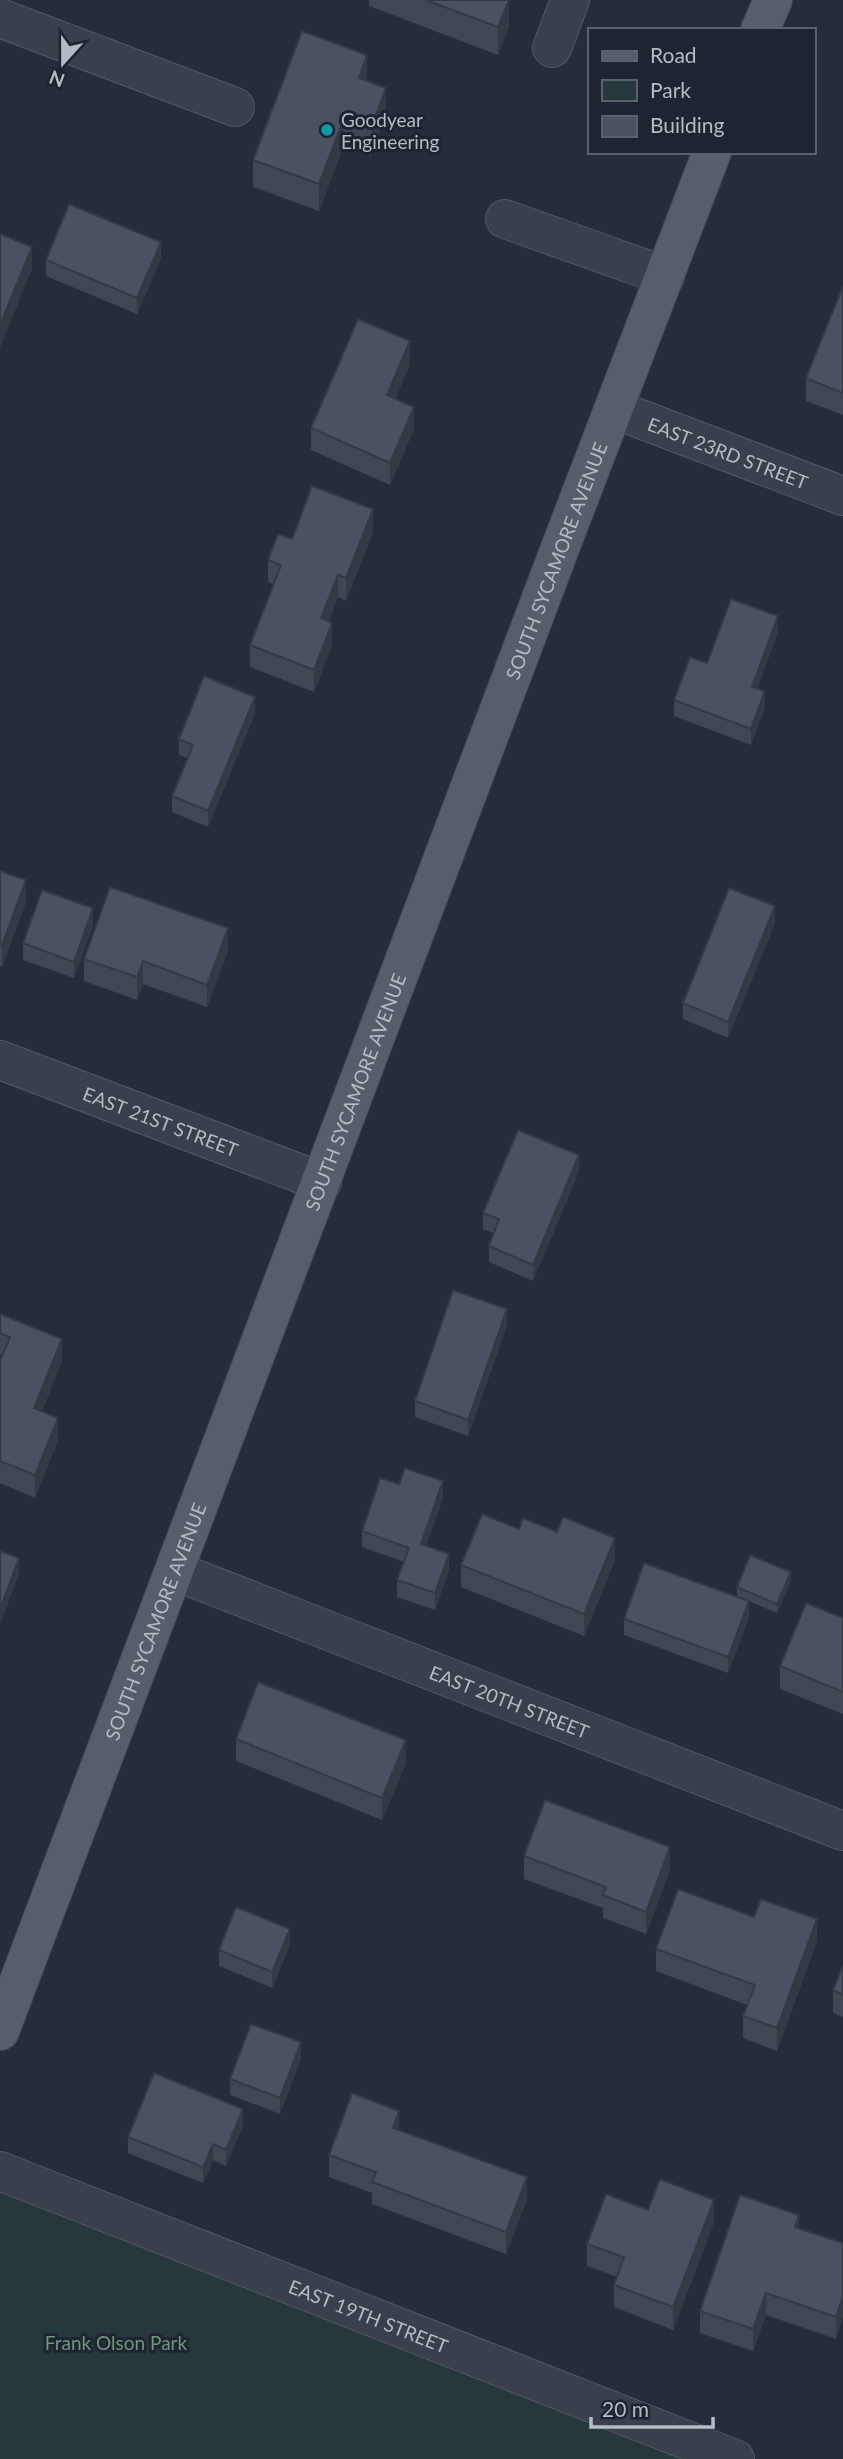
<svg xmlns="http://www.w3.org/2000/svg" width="843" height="2459" font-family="Lato,sans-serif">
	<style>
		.green { fill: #27383c }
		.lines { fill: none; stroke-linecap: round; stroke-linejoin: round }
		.minor-casing { stroke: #515764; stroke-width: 40 }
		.major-casing { stroke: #424855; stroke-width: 40 }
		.minor { stroke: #393f4c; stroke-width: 38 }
		.major { stroke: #575e6b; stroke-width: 38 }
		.wall { fill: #404654 }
		.shaded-wall { fill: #343945 }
		.building { fill: #4a5162; stroke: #343945; stroke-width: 2 }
		.culture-dot { fill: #0f9aa8; stroke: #1e2431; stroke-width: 2.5 }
		.labels { text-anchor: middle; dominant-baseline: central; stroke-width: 6; stroke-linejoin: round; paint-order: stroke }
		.poi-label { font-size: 19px; fill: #b5bac7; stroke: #1e2431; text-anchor: start }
		.street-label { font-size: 19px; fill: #b5bac7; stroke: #1e2431 }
		.park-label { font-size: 19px; fill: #6e967b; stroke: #1e2431 }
	</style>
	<rect width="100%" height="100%" fill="#252c3b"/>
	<path class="green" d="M0,2171L735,2459H0Z"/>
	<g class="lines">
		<defs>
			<g id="minor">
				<path d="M0,18L235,107"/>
				<path d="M552,48L570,0"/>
				<path d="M505,219L665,276"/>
				<path id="s1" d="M614,409L843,496"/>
				<path id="s2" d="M0,1060L322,1182"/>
				<path id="s3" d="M175,1571L843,1831"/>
				<path id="s4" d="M0,2171L735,2459"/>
			</g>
			<g id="major">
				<path d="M760,30L773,0"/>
				<path id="s5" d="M0,2031L562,543L712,152"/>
			</g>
		</defs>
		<use href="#minor" class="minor-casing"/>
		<use href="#major" class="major-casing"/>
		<use href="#minor" class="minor"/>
		<use href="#major" class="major"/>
	</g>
	<g class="wall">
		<path d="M369,0H509V26L498,55L369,6Z"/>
		<path d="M367,81L386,115L371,156L344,145L319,211L253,187V160Z"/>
		<path d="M161,258L137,314L46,276V260Z"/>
		<path d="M843,286V415L806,401V378Z"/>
		<path d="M410,364L395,399L414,429L390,485L311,450V428Z"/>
		<path d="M373,532L346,601L338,597L329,621L332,645L314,692L250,667V645L273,584L268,582V560L292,539Z"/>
		<path d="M778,632L757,689L765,707L751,745L674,716V700L707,663Z"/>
		<path d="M255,713L208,827L172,812V796L188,758L179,755V739Z"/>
		<path d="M0,871L26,902L2,967L0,966Z"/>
		<path d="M775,923L728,1038L683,1019V1003Z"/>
		<path d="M93,925L74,978L23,960V943Z"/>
		<path d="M228,951L207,1007L143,984L137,1000L84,981V959Z"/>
		<path d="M579,1171L533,1281L489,1262V1246L494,1233L483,1229V1213Z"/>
		<path d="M0,1314L62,1361L42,1411L58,1440L35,1498L0,1483V1361L2,1356L0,1355Z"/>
		<path d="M507,1325L468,1436L415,1417V1401Z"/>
		<path d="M443,1498L426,1545L449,1570L435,1610L397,1597V1580L404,1562L362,1547V1531Z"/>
		<path d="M519,1529L615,1560L584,1636L461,1587V1565Z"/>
		<path d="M791,1581L777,1613L737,1596V1587Z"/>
		<path d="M749,1617L728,1673L624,1635V1619Z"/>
		<path d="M843,1618V1714L780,1689V1666Z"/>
		<path d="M236,1739L406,1763L382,1820L236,1761Z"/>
		<path d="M524,1856L670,1870L646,1934L603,1918V1908L524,1879Z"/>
		<path d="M817,1941L777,2051L743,2038V2016L747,2005L656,1971V1949Z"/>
		<path d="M290,1945L272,1988L219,1966V1950Z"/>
		<path d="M843,1965V2017L833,2013V1990Z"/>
		<path d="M301,2058L280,2114L230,2095V2079Z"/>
		<path d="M243,2125L226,2166L213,2160L203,2183L128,2153V2137Z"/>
		<path d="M399,2131L527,2200L506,2254L372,2204V2193L329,2177V2155Z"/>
		<path d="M648,2210L714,2222L673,2330L614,2307V2285L617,2277L587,2266V2244Z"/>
		<path d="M799,2228L843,2243L836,2339L766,2315L753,2351L700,2333V2311Z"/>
	</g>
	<g class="shaded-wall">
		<path d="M509,0V26L498,55V27Z"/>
		<path d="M367,55V82L359,78Z"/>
		<path d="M386,88V115L371,156V128Z"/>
		<path d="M344,118V145L319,211V184Z"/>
		<path d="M161,242V258L137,314V298Z"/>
		<path d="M32,247V269L0,348V325Z"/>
		<path d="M410,341V364L387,417V395Z"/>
		<path d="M414,407V429L390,485V463Z"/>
		<path d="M373,509V532L346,601V578Z"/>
		<path d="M338,575V597L321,641V618Z"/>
		<path d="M778,616V632L752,703V687Z"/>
		<path d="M332,623V645L314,692V670Z"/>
		<path d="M765,691V707L751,745V729Z"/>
		<path d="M255,697V713L208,827V811Z"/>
		<path d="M26,880V902L2,967V945Z"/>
		<path d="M775,906V923L728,1038V1022Z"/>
		<path d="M93,908V925L74,978V962Z"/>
		<path d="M228,928V951L207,1007V985Z"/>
		<path d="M143,961V984L137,1000V977Z"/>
		<path d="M579,1155V1171L533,1281V1265Z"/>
		<path d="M507,1309V1325L468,1436V1420Z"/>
		<path d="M62,1339V1361L34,1430V1408Z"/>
		<path d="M58,1418V1440L35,1498V1475Z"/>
		<path d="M443,1481V1498L421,1560V1544Z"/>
		<path d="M615,1538V1560L584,1636V1614Z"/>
		<path d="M449,1554V1570L435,1610V1593Z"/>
		<path d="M19,1558V1574L0,1625V1609Z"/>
		<path d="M791,1572V1581L777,1613V1604Z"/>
		<path d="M749,1601V1617L728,1673V1657Z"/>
		<path d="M406,1740V1763L382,1820V1798Z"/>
		<path d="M670,1847V1870L646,1934V1912Z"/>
		<path d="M817,1919V1941L777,2051V2028Z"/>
		<path d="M290,1929V1945L272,1988V1972Z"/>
		<path d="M301,2042V2058L280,2114V2098Z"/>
		<path d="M243,2109V2125L226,2166V2150Z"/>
		<path d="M399,2111V2133L393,2128Z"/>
		<path d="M213,2144V2160L203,2183V2167Z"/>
		<path d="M527,2177V2200L506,2254V2232Z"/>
		<path d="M714,2200V2222L673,2330V2307Z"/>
		<path d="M799,2215V2237L795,2227Z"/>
		<path d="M766,2293V2315L753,2351V2329Z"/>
		<path d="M843,2296V2318L836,2339V2317Z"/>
	</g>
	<g class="building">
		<path d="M426,0H509L498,27Z"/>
		<path d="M302,31L367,55L359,78L386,88L371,128L344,118L319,184L253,160Z"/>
		<path d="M69,204L161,242L137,298L46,260Z"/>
		<path d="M0,234L32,247L0,325Z"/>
		<path d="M843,286V393L806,378Z"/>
		<path d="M358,319L410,341L387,395L414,407L390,463L311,428Z"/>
		<path d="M312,486L373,509L346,578L338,575L321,618L332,623L314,670L250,645L281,565L268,560L278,534L292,539Z"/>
		<path d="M731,599L778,616L752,687L765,691L751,729L674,700L690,657L707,663Z"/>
		<path d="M204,676L255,697L208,811L172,796L193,745L179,739Z"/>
		<path d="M0,871L26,880L2,945L0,944Z"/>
		<path d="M110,887L228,928L207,985L143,961L137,977L84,959Z"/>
		<path d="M729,888L775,906L728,1022L683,1003Z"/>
		<path d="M42,890L93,908L74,962L23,943Z"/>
		<path d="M518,1130L579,1155L533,1265L489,1246L499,1219L483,1213Z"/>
		<path d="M453,1290L507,1309L468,1420L415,1401Z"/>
		<path d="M0,1314L62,1339L34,1408L58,1418L35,1475L0,1461V1361L10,1337L0,1333Z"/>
		<path d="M405,1468L443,1481L421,1544L449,1554L435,1593L397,1580L409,1548L362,1531L380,1478L399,1484Z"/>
		<path d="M482,1514L519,1529L523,1518L557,1532L563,1517L615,1538L584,1614L461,1565Z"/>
		<path d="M0,1551L19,1558L0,1609Z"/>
		<path d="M750,1555L791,1572L777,1604L737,1587Z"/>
		<path d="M644,1563L749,1601L728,1657L624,1619Z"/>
		<path d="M806,1603L843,1618V1692L780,1666Z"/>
		<path d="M258,1682L406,1740L382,1798L236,1739Z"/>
		<path d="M545,1800L670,1847L646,1912L603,1895L606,1887L524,1856Z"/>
		<path d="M678,1889L754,1917L761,1899L817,1919L777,2028L743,2016L755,1985L656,1949Z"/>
		<path d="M236,1907L290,1929L272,1972L219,1950Z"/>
		<path d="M843,1965V1995L833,1990Z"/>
		<path d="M251,2024L301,2042L280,2098L230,2079Z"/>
		<path d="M154,2073L243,2109L226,2150L213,2144L203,2167L128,2137Z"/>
		<path d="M352,2093L399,2111L393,2128L527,2177L506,2232L372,2182L376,2172L329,2155Z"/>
		<path d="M660,2179L714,2200L673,2307L614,2285L624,2257L587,2244L606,2194L648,2210Z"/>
		<path d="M740,2195L799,2215L795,2227L843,2243V2296L836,2317L766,2293L753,2329L700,2311Z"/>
	</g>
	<circle class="culture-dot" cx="327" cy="130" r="7"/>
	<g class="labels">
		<g class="poi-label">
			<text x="341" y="119">Goodyear<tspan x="341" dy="22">Engineering</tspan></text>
		</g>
		<g class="street-label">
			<text stroke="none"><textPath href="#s1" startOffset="122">EAST 23RD STREET</textPath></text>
			<text stroke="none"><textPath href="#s5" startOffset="1572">SOUTH SYCAMORE AVENUE</textPath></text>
			<text stroke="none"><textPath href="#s5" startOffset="1004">SOUTH SYCAMORE AVENUE</textPath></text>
			<text stroke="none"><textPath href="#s2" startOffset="172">EAST 21ST STREET</textPath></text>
			<text stroke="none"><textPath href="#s5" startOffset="438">SOUTH SYCAMORE AVENUE</textPath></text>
			<text stroke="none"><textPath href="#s3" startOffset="359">EAST 20TH STREET</textPath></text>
			<text stroke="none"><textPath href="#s4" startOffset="396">EAST 19TH STREET</textPath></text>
		</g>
		<g class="park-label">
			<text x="116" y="2342">Frank Olson Park</text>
		</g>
	</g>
	<rect x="588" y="28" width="228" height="126" fill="#1e2431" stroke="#5a606d" stroke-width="2"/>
	<rect x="602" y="51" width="35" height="10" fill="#575e6b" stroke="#5a606d" stroke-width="2"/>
	<text x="650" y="63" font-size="21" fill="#b5bac7">Road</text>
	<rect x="602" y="80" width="35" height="21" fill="#27383c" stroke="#5a606d" stroke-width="2"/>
	<text x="650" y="98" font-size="21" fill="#b5bac7">Park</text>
	<rect x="602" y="116" width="35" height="21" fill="#4a5162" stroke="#5a606d" stroke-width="2"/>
	<text x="650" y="133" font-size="21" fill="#b5bac7">Building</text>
	<g transform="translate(63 63) rotate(201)" stroke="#1e2431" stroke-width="5" paint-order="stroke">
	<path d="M0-5L12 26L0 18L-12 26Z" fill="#b5bac7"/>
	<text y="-10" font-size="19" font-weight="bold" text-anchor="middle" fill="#b5bac7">N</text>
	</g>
	<path d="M591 2417v10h122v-10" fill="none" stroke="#b5bac7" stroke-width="3.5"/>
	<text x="602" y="2417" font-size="21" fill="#b5bac7" stroke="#1e2431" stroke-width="5" paint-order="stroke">20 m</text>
</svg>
